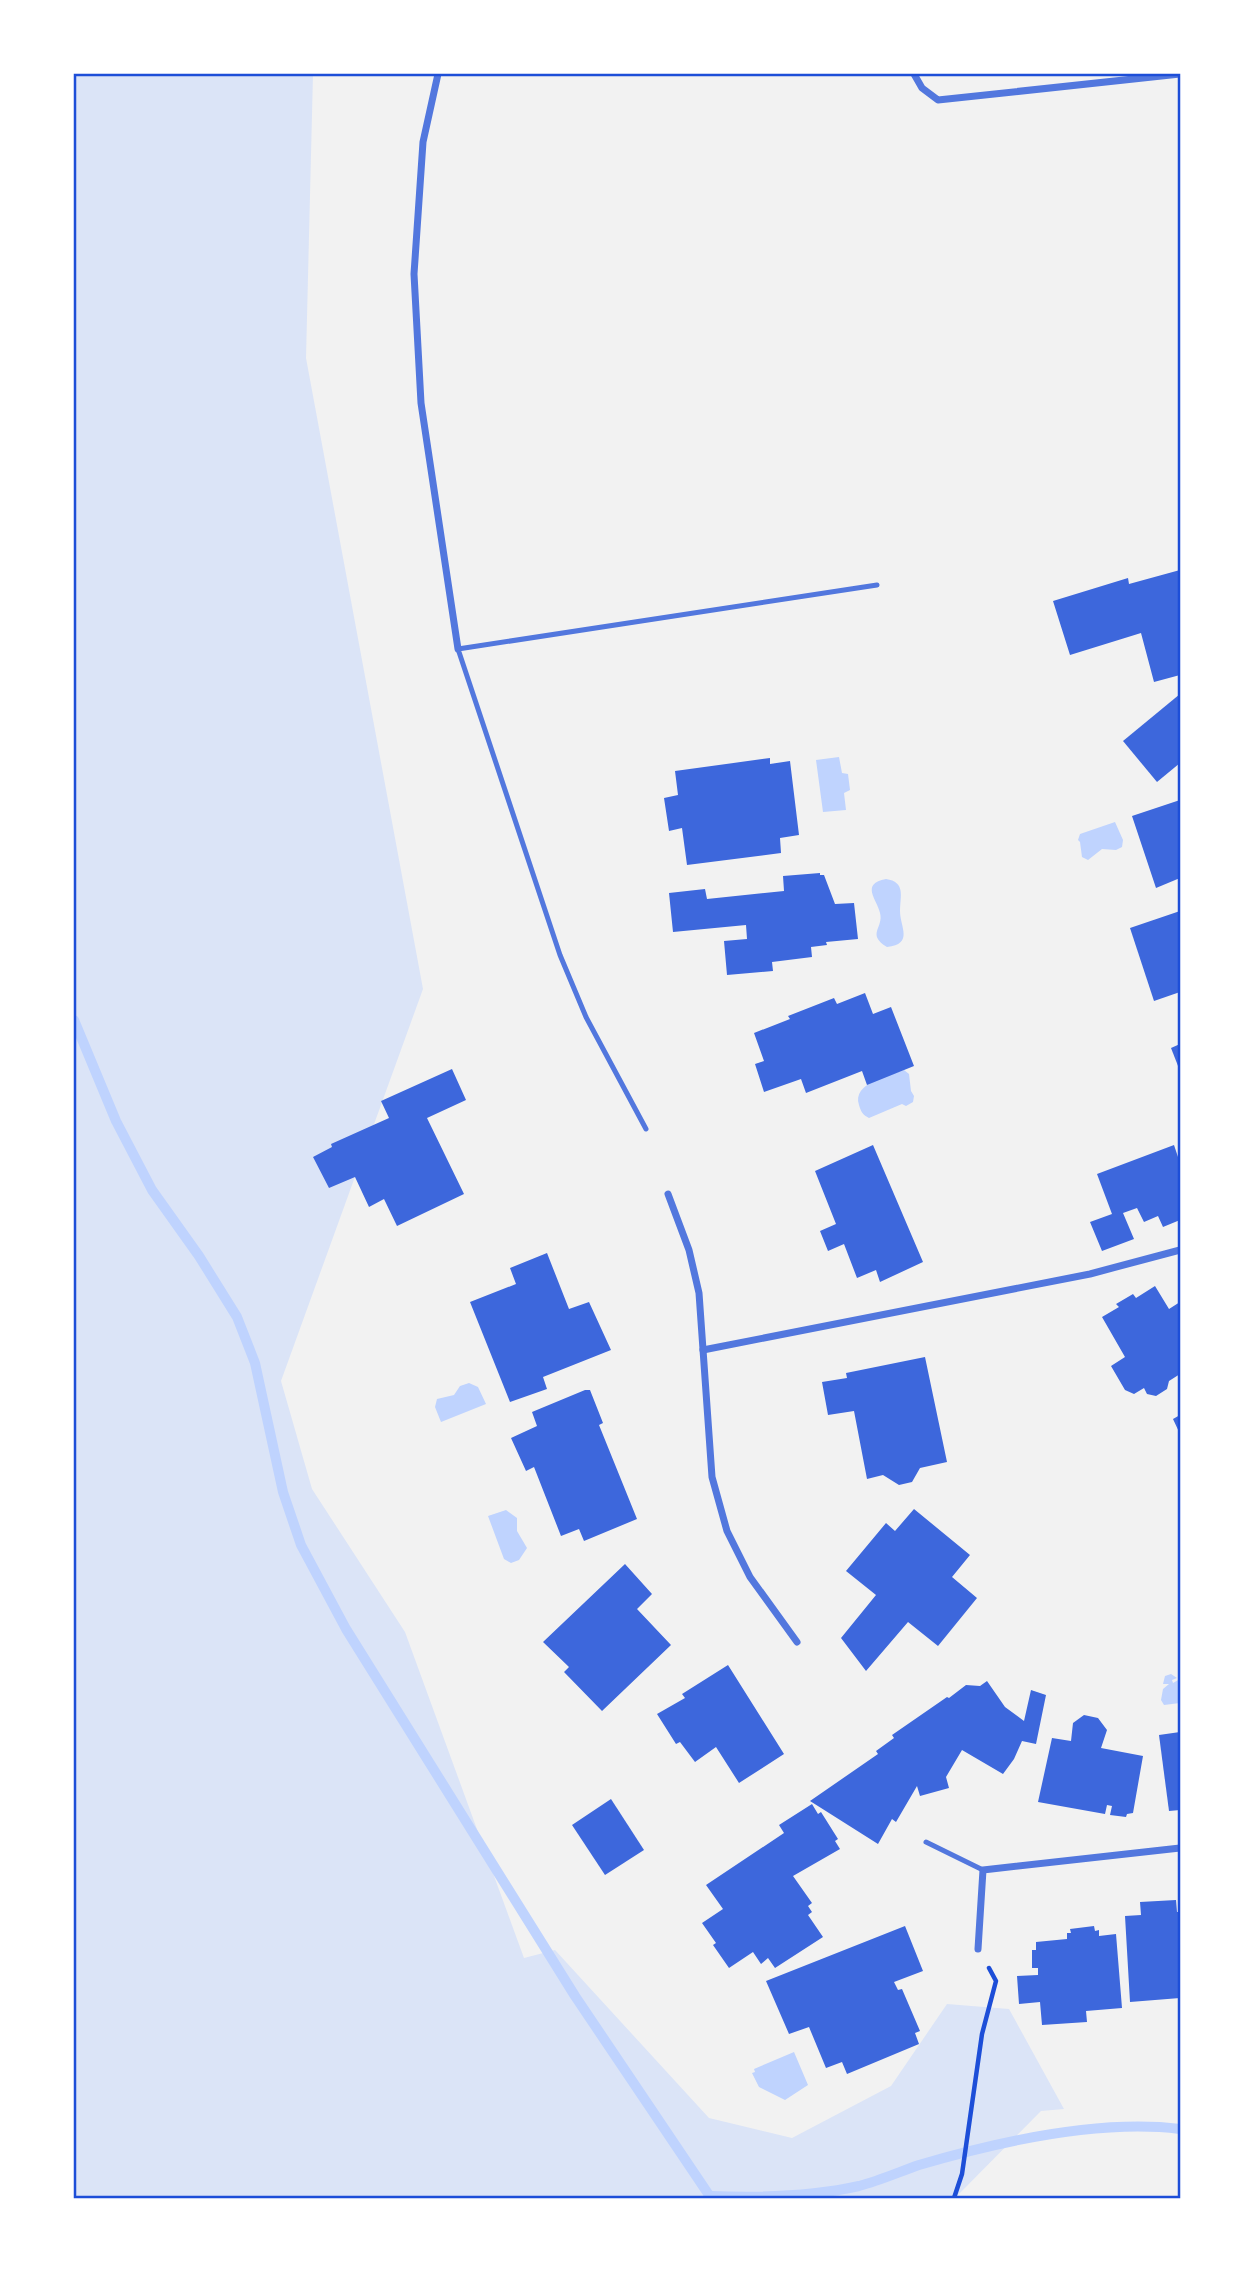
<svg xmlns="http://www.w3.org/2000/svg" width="1254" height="2272" font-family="'Crimson Pro',serif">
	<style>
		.green { fill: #dbe4f7 }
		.water { fill: #bfd3fe }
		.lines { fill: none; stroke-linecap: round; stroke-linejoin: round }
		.stream { stroke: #bfd3fe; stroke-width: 10 }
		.building { fill: #3d67dc }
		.path { stroke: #1d4ed8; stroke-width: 4.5 }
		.service { stroke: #5277de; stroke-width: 5 }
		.minor { stroke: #5277de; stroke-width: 7 }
		.neatline { fill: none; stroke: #1d4ed8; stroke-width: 2.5 }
	</style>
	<rect width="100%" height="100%" fill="#f2f2f2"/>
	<path class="green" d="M74,74H313L306,358L423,989L281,1381L312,1489L405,1632L524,1958L555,1950L709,2118L792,2138L891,2086L947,2004L1009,2009L1064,2109L1041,2111L955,2198H74Z"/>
	<g class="water">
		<path d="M839,757L842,773L848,774L850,790L844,793L846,810L823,812L816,760Z"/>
		<path d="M1115,822L1123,840L1122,847L1116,850L1102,849L1088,860L1082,857L1080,842L1078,840L1080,834Z"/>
		<path d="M886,879C906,882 900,896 900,911C900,927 914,944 887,947C866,934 884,928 880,913C877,899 860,884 886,879Z"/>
		<path d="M904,1070L909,1074L911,1091L914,1096L913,1102L906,1106L902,1104L869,1118C863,1115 861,1112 859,1105C852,1083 889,1076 904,1070Z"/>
		<path d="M469,1383L478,1387L486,1404L441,1422L435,1407L437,1399L454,1395L460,1386Z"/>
		<path d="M506,1510L517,1518V1531L527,1548L519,1560L511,1563L504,1559L488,1516Z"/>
		<path d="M1171,1674L1177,1678L1172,1680L1173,1683L1180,1679V1703L1164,1705L1161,1700L1163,1689L1169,1684H1163L1165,1676Z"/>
		<path d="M794,2052L808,2085L785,2100L759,2087L752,2073L755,2072L754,2069Z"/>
	</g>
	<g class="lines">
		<g class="stream">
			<path d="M74,1020L116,1121L152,1190L199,1256L237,1317L255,1363L283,1492L301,1545L346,1629L575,1996L711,2198"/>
			<path d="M711,2196C761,2198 810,2197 859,2186C879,2181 899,2172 919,2165C997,2142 1100,2119 1180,2129"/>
		</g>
	</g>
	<g class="building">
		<path d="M1180,570V675L1154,682L1141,633L1070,655L1053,601L1128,578L1129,584Z"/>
		<path d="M1180,694V763L1157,782L1123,741Z"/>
		<path d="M770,758V764L790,761L799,835L780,838L781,853L687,865L682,828L669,831L664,798L678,795L675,771Z"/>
		<path d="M1180,800V878L1156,888L1132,816Z"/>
		<path d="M820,873V875H824L835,904L854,903L858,939L826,942L827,945L811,947L812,957L772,962L773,971L727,975L724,941L747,939L746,925L673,932L669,893L705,889L707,899L784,891L783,876Z"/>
		<path d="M1180,911V992L1154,1001L1130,928Z"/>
		<path d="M865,993L873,1014L891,1007L914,1066L867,1085L862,1071L806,1093L801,1079L764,1092L755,1064L764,1061L754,1033L790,1019L788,1016L834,998L837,1004Z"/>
		<path d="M1180,1044V1071L1171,1048Z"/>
		<path d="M452,1069L466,1100L427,1118L464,1194L397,1226L384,1199L369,1207L355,1177L329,1188L313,1157L332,1147L331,1144L389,1118L381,1101Z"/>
		<path d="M873,1145L923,1262L880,1282L876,1270L857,1278L844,1244L828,1251L820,1231L836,1224L815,1171Z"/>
		<path d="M1174,1145L1180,1163V1220L1163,1227L1158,1216L1144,1222L1137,1208L1123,1213L1134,1239L1102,1251L1090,1222L1112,1214L1097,1174Z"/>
		<path d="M547,1253L569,1309L589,1302L611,1350L543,1377L547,1389L510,1402L470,1302L516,1284L510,1268Z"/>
		<path d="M1155,1286L1169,1309L1180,1302V1374L1169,1381L1167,1389L1156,1396L1147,1394L1144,1388L1134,1394L1125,1390L1111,1366L1125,1357L1102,1317L1119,1307L1116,1304L1133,1294L1136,1298Z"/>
		<path d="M925,1357L947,1462L920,1468L912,1482L899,1485L883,1475L867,1479L854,1411L828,1415L822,1382L847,1378L846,1373Z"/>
		<path d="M585,1390H590L603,1423L599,1425L637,1519L584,1541L579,1529L561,1536L534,1467L526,1471L511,1438L537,1426L532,1412Z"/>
		<path d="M1180,1415V1434L1173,1419Z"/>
		<path d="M914,1509L970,1555L952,1577L977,1598L938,1646L908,1622L866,1671L841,1638L876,1595L846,1571L886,1523L895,1531Z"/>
		<path d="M625,1564L652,1594L637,1609L671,1645L602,1711L564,1672L569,1667L543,1642Z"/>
		<path d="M728,1665L784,1754L739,1783L716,1747L695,1762L680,1742L676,1744L657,1714L685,1698L682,1694Z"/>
		<path d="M987,1681L1005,1707L1024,1721L1031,1690L1046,1695L1036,1744L1022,1741L1014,1759L1003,1774L962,1750L946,1777L949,1788L920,1796L917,1786L896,1822L892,1819L878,1844L810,1801L878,1754L876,1751L894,1738L892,1735L947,1697L949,1698L966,1685L980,1686Z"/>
		<path d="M1084,1715L1098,1718L1107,1730L1101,1748L1143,1756L1133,1813L1127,1814L1126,1817L1110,1815L1112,1806L1107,1805L1105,1814L1038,1802L1052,1738L1071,1741L1073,1723Z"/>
		<path d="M1180,1732V1810L1169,1811L1159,1735Z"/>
		<path d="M611,1799L644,1850L605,1875L572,1825Z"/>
		<path d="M812,1804L818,1814L821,1812L838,1839L835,1841L840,1849L793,1876L812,1903L808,1906L812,1912L808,1915L823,1937L775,1968L768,1958L761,1964L753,1952L729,1968L713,1945L716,1943L702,1923L723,1909L706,1885L784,1833L779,1825Z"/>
		<path d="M1176,1900L1177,1912H1180V1998L1130,2002L1125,1916L1141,1915L1140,1902Z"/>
		<path d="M905,1926L923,1971L894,1982L898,1990L902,1989L920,2031L915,2033L919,2044L847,2074L842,2062L826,2068L809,2027L789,2034L766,1981Z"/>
		<path d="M1094,1926L1095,1931L1099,1930V1936L1116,1934L1122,2008L1086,2011L1087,2022L1042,2025L1040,2002L1019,2004L1017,1976L1038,1975V1968H1032V1950H1036V1942L1067,1939V1933H1071L1070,1929Z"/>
	</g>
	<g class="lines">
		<path class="path" d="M954,2198L962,2174L982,2034L996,1981L989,1968"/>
		<g class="service">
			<path d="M646,1129L586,1017L560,955L458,649L877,585"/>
			<path d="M926,1842L983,1870"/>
		</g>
		<g class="minor">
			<path d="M438,74L423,142L414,274L421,403L458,649"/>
			<path d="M914,74L922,88L938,100L1180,74"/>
			<path d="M668,1194L689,1250L699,1293L712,1477L727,1531L750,1577L797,1642"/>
			<path d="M703,1350L1090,1274L1180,1250"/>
			<path d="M978,1949L983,1870L1180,1848"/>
		</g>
	</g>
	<rect width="1254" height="2272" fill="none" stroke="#ffffff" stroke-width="150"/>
	<rect x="75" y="75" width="1104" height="2122" class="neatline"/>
</svg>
